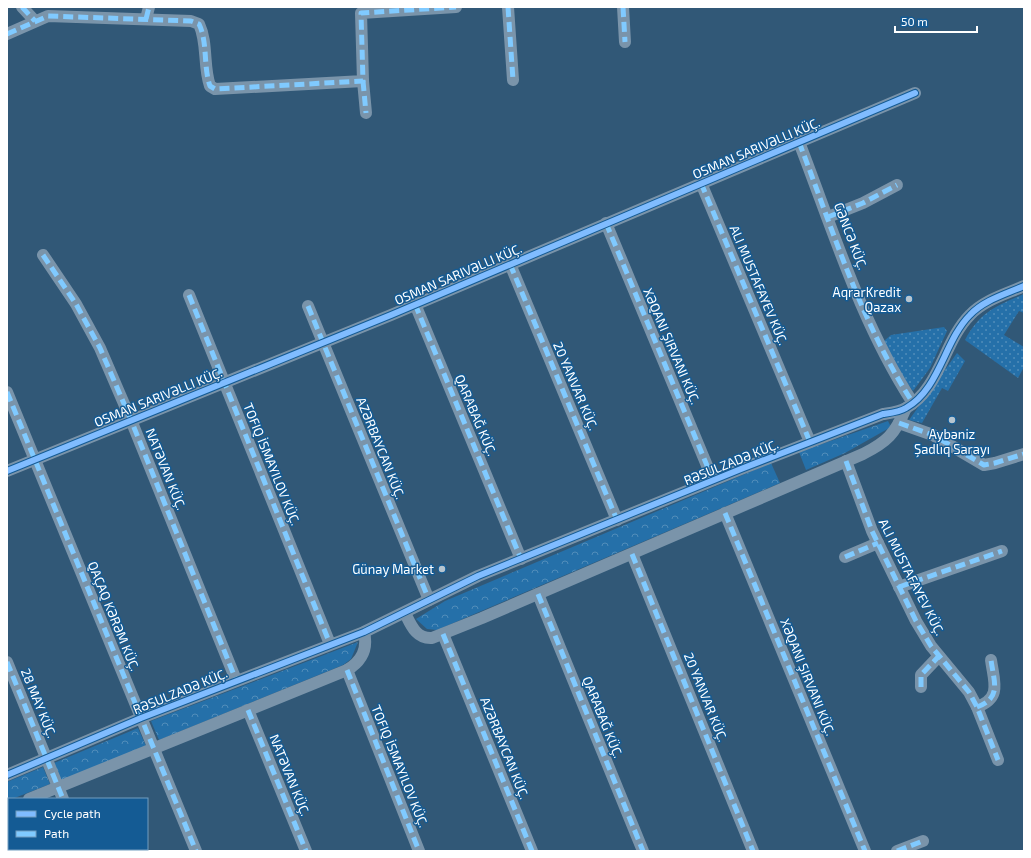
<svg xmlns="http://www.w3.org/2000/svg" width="1031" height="858" font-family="'Exo 2',sans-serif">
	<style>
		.grass { fill: url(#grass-dots) }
		.forest { fill: url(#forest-crowns) }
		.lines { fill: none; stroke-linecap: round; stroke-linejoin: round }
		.minor { stroke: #7a94aa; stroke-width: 12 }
		.quiet { stroke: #80caff; stroke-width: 5; stroke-dasharray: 10 5; stroke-linecap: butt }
		.cycleway-casing { stroke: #145b94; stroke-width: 8 }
		.cycleway { stroke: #80bcff; stroke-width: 6 }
		.poi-dot { fill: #b7c5cf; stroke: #145b94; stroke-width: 1.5 }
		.labels { text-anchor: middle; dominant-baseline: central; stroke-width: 3; stroke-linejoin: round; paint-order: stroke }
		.street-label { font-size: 13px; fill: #fff; stroke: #145b94 }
		.poi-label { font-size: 13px; fill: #fff; stroke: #145b94; text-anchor: end }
	</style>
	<defs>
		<pattern id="grass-dots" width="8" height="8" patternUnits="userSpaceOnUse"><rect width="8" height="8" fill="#2570a9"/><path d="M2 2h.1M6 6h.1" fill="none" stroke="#518dba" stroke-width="1.8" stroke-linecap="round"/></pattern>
		<pattern id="forest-crowns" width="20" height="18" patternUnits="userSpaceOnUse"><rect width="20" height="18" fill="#2570a9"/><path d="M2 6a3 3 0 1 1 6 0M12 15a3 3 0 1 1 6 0" fill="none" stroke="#518dba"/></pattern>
	</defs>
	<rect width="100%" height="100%" fill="#315877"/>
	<g class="grass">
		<path d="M1024,294V313L1019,311L1004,335L1024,347V367L1018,378L965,340C980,312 996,306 1024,294Z"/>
		<path d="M944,327L947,331L930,368L913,391L897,369L884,341L891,335Z"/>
		<path d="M957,353L965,361L948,391L942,388L922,423L909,420Z"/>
	</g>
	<g class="forest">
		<path d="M888,421L891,427L845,453L806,470L799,452Z"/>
		<path d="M771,463L780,483L437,630L427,629L416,619L445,601Z"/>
		<path d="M358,642L351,659L343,665L159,740L151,721Z"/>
		<path d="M138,728L146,746L61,781L54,763Z"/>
		<path d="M43,767L50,784L7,801V782Z"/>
	</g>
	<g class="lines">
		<g class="minor">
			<path d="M22,7L35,21"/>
			<path d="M508,7L513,80"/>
			<path d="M623,7L625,42"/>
			<path d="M146,19L149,7"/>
			<path d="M7,34L48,16L191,21L199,24C208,43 203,66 210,86L215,89L363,81L361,13L456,7"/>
			<path d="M363,81L366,113"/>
			<path d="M799,142C833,230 861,323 913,403"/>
			<path d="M701,183L810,442"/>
			<path d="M828,217L863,203L897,185"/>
			<path d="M606,223L713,480"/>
			<path d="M43,255L76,304L100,348L131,420L236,680"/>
			<path d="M510,264L617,520"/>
			<path d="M189,295L330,644"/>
			<path d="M415,304L521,559"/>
			<path d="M308,306L429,600"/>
			<path d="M7,392L196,851"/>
			<path d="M899,423L933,435L984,465L995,463L1024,454"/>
			<path d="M846,461L872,531L916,621L931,646L969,692L977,707L998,760"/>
			<path d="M7,471L391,315L915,93"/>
			<path d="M725,513L865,851"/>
			<path d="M632,554L753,851"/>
			<path d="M845,557L878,543"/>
			<path d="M899,587L1002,551"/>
			<path d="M538,594L643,851"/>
			<path d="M405,613C411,625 416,639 432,638L482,618L863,454C887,442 895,434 906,408"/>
			<path d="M443,634L532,851"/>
			<path d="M7,662L63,799"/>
			<path d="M347,670L419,851"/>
			<path d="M921,687V675L939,656"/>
			<path d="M977,707C1002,698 994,682 991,660"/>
			<path d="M248,710L306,851"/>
			<path d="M7,775L141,718L364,632L478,576L741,469L883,414C890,413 900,412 906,408C940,389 944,341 970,315C984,300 1006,294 1024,286"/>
			<path d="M29,799L347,670C362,661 368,649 364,632"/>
			<path d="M7,808L9,807"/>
			<path d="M84,849L85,851"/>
			<path d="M897,851L923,841"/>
		</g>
		<g class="quiet">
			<path d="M22,7L35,21"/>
			<path d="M508,7L513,80"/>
			<path d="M623,7L625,42"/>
			<path d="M146,19L149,7"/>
			<path d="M7,34L48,16L191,21L199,24C208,43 203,66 210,86L215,89L363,81L361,13L456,7"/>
			<path d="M363,81L366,113"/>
			<path d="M799,142C833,230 861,323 913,403"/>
			<path d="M701,183L810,442"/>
			<path d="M828,217L863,203L897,185"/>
			<path d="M606,223L713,480"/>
			<path d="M43,255L76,304L100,348L131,420L236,680"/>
			<path d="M510,264L617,520"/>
			<path d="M189,295L330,644"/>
			<path d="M415,304L521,559"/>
			<path d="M308,306L429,600"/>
			<path d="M7,392L196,851"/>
			<path d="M899,423L933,435L984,465L995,463L1024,454"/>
			<path d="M846,461L872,531L916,621L931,646L969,692L977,707L998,760"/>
			<path d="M725,513L865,851"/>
			<path d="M632,554L753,851"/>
			<path d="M845,557L878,543"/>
			<path d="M899,587L1002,551"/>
			<path d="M538,594L643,851"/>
			<path d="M443,634L532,851"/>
			<path d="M7,662L63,799"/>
			<path d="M347,670L419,851"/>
			<path d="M921,687V675L939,656"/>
			<path d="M977,707C1002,698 994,682 991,660"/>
			<path d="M248,710L306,851"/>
			<path d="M84,849L85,851"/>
			<path d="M897,851L923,841"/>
		</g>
		<defs>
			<g id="cycleway">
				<path d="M7,471L391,315L915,93"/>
				<path d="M7,775L141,718L364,632L478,576L741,469L883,414C890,413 900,412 906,408C940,389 944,341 970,315C984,300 1006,294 1024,286"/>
			</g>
		</defs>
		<use href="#cycleway" class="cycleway-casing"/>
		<use href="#cycleway" class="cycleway"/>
	</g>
	<g class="poi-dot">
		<circle cx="909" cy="299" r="4"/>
		<circle cx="952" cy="420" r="4"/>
		<circle cx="442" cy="569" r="4"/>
	</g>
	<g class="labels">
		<g class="street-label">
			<text transform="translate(756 148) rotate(-23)">OSMAN SARIVƏLLI KÜÇ.</text>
			<text transform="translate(851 236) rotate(69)">GƏNCƏ KÜÇ.</text>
			<text transform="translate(458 274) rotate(-23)">OSMAN SARIVƏLLI KÜÇ.</text>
			<text transform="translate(759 285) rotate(67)">ALI MUSTAFAYEV KÜÇ.</text>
			<text transform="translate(672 346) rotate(67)">XƏQANI ŞIRVANI KÜÇ.</text>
			<text transform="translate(576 386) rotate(67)">20 YANVAR KÜÇ.</text>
			<text transform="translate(158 397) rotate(-22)">OSMAN SARIVƏLLI KÜÇ.</text>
			<text transform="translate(476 415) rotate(67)">QARABAĞ KÜÇ.</text>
			<text transform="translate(381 448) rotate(68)">AZƏRBAYCAN KÜÇ.</text>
			<text transform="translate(731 462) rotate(-22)">RƏSULZADƏ KÜÇ.</text>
			<text transform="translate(272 464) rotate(68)">TOFIQ İSMAYILOV KÜÇ.</text>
			<text transform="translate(166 469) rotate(68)">NATƏVAN KÜÇ.</text>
			<text transform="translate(912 577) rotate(63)">ALI MUSTAFAYEV KÜÇ.</text>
			<text transform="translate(114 616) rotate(68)">QAÇAQ KƏRƏM KÜÇ.</text>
			<text transform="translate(808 677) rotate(68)">XƏQANI ŞIRVANI KÜÇ.</text>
			<text transform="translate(180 691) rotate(-22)">RƏSULZADƏ KÜÇ.</text>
			<text transform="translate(706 697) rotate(68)">20 YANVAR KÜÇ.</text>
			<text transform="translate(39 703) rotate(68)">28 MAY KÜÇ.</text>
			<text transform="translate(603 717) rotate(68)">QARABAĞ KÜÇ.</text>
			<text transform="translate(505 748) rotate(68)">AZƏRBAYCAN KÜÇ.</text>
			<text transform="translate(400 766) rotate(68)">TOFIQ İSMAYILOV KÜÇ.</text>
			<text transform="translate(290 775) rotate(68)">NATƏVAN KÜÇ.</text>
		</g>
		<g class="poi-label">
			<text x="901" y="292">AqrarKredit<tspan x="901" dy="15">Qazax</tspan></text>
			<text x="952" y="434" text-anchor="middle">Aybəniz<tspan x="952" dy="15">Şadlıq Sarayı</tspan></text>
			<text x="434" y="569">Günay Market</text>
		</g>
	</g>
	<rect width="1031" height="858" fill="none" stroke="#ffffff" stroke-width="16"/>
	<rect x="8" y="798" width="140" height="52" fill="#145b94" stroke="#729dbf"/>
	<rect x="16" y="811" width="20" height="6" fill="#80bcff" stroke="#729dbf"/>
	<text x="44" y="818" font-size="12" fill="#ffffff">Cycle path</text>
	<rect x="16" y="831" width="20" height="6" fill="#80caff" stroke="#729dbf"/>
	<text x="44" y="838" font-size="12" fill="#ffffff">Path</text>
	<path d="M895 26v6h82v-6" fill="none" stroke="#ffffff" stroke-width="2"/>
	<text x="901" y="26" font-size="12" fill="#ffffff" stroke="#145b94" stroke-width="3" paint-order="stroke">50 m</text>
</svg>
